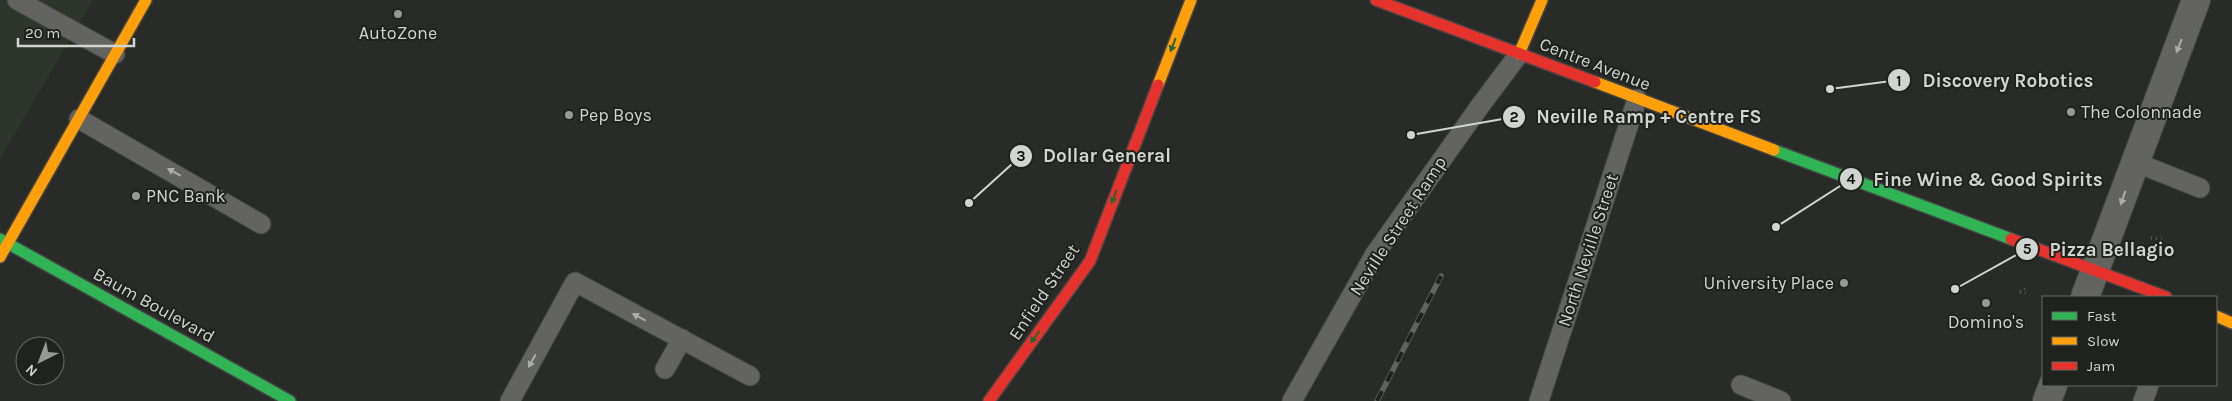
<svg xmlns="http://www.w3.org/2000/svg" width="2232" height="401" font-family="Karla,sans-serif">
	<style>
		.built { fill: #2e352c }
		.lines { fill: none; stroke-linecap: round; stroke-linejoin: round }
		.lane-casing { stroke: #444644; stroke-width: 21 }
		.street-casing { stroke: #444644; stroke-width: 30 }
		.fast-casing { stroke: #444644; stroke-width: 14 }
		.slow-casing { stroke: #444644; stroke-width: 14 }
		.jam-casing { stroke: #444644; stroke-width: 14 }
		.path { stroke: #5e5f5d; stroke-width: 3; stroke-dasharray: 1 4; stroke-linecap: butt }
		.lane { stroke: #636462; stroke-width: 19 }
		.street { stroke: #636462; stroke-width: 28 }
		.fast { stroke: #30b455; stroke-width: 11 }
		.slow { stroke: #ff9f0a; stroke-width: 11 }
		.jam { stroke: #e5322d; stroke-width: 11 }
		.rail-casing { stroke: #626361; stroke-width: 5.5 }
		.rail { stroke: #1f221d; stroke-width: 4; stroke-dasharray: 11; stroke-linecap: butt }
		.oneway { fill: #276436 }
		.oneway2 { fill: #aaadaa }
		.poi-dot { fill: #969995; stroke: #1f221d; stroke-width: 2 }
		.labels { text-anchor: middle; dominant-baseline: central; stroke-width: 4; stroke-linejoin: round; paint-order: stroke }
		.poi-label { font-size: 18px; fill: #d1d4d0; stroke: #1f221d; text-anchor: start }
		.street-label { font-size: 18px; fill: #d1d4d0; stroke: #1f221d }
		.leader { fill: none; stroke: #d1d4d0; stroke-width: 2 }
		.callout-dot { fill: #d1d4d0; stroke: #1f221d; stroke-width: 2 }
		.mark-label { font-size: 15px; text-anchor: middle; font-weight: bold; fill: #111 }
		.callout-label { font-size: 19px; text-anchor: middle; font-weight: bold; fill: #d1d4d0; stroke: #1f221d; stroke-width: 4; stroke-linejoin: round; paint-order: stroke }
	</style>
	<rect width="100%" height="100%" fill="#292b28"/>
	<path class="built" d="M0,0H93L0,159Z"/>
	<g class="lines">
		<defs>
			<g id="lane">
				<path d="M17,0L115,54"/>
				<path d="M79,119L261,224"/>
				<path d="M2135,162L2200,188"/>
				<path d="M665,369L682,339"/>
				<path d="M1741,385L1781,401"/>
				<path d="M510,401L575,282L750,376"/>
				<path d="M1292,401L1375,254L1480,106L1519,54"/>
				<path d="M1539,401L1637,99"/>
				<path d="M2143,401L2149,385"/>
			</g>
			<g id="street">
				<path d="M2085,297L2196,0"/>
				<path d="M2047,401L2053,385"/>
			</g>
			<g id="fast">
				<path d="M1774,150L2011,239"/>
				<path d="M0,239L290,401"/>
			</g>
			<g id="slow">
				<path d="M1519,54L1542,0"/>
				<path d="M1595,82L1774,150"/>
				<path d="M1158,85L1191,0"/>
				<path d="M0,257L146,0"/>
				<path d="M2216,316L2232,323"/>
			</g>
			<g id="jam">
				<path d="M1376,0L1595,82"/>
				<path d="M2011,239L2166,297"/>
				<path d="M989,401L1090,261L1158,85"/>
			</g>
		</defs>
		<use href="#lane" class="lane-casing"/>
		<use href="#street" class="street-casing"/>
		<use href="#fast" class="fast-casing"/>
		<use href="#slow" class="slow-casing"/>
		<use href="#jam" class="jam-casing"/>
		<g class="path">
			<path d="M2151,238L2162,239"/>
			<path d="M2156,250L2163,245"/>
			<path d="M2020,292L2030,294"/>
			<path d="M2020,292L2028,287"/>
		</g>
		<use href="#lane" class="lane"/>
		<use href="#street" class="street"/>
		<use href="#fast" class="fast"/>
		<use href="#slow" class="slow"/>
		<use href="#jam" class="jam"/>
		<defs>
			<path id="rail" d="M1377,401L1441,276"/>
		</defs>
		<use href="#rail" class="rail-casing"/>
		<use href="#rail" class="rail"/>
	</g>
	<defs><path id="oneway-solid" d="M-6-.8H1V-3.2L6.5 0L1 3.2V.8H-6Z" transform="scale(1.25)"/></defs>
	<g class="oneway">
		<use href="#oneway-solid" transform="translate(1173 45) rotate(111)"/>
		<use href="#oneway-solid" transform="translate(1114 197) rotate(111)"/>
		<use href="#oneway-solid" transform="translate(1035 337) rotate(126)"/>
	</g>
	<g class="oneway2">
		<use href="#oneway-solid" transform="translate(2179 46) rotate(111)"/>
		<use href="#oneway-solid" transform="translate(174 172) rotate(-151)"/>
		<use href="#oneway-solid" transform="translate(2123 198) rotate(109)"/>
		<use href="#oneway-solid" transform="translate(639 317) rotate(-152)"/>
		<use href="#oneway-solid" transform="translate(532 361) rotate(119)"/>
	</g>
	<g class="poi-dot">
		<circle cx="398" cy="14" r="5"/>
		<circle cx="2071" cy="112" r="5"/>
		<circle cx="569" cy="115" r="5"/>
		<circle cx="136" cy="196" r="5"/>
		<circle cx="1844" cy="283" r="5"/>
		<circle cx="1986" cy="303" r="5"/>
	</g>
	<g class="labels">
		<g class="poi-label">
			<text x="398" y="33" text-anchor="middle">AutoZone</text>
			<text x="2081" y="112">The Colonnade</text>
			<text x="579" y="115">Pep Boys</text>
			<text x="146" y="196">PNC Bank</text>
			<text x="1834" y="283" text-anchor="end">University Place</text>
			<text x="1986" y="322" text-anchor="middle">Domino's</text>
		</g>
		<g class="street-label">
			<text transform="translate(1595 64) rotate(21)">Centre Avenue</text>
			<text transform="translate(1398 226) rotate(-57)">Neville Street Ramp</text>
			<text transform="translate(1588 250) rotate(-72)">North Neville Street</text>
			<text transform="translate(1044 292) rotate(-56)">Enfield Street</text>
			<text transform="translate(154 305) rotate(29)">Baum Boulevard</text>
		</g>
	</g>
	<path class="leader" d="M1830 89L1899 80M1411 135L1514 117M969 203L1021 156M1776 227L1851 179M1955 289L2027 249"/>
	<g class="callout-dot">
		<circle cx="1830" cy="89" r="5"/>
		<circle cx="1411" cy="135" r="5"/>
		<circle cx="969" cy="203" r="5"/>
		<circle cx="1776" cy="227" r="5"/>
		<circle cx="1955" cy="289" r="5"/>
		<circle cx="1899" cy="80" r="12"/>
		<circle cx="1514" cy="117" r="12"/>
		<circle cx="1021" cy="156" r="12"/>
		<circle cx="1851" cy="179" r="12"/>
		<circle cx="2027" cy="249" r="12"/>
	</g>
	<g class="mark-label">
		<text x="1899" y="86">1</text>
		<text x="1514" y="122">2</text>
		<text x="1021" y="161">3</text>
		<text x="1851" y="184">4</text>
		<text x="2027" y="254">5</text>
	</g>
	<g class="callout-label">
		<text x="2008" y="87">Discovery Robotics</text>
		<text x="1649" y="123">Neville Ramp + Centre FS</text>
		<text x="1107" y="162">Dollar General</text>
		<text x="1988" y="186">Fine Wine &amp; Good Spirits</text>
		<text x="2112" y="256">Pizza Bellagio</text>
	</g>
	<rect x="2042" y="296" width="175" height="90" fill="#1f221d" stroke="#666965"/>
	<rect x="2052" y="312" width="25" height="8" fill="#30b455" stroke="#666965"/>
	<text x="2087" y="321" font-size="15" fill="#d1d4d0">Fast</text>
	<rect x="2052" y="337" width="25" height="8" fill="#ff9f0a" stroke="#666965"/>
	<text x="2087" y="346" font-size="15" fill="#d1d4d0">Slow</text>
	<rect x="2052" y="362" width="25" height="8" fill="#e5322d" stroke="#666965"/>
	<text x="2087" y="371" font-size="15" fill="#d1d4d0">Jam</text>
	<g transform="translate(40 361) rotate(222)"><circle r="24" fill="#1f221d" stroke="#666965"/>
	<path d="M0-4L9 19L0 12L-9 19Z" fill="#969995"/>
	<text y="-8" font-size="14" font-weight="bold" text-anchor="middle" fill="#d1d4d0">N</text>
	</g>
	<path d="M18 38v8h116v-8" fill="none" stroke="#d1d4d0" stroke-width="2.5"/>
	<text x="25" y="38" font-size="15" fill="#d1d4d0" stroke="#1f221d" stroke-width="4" paint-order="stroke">20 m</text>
</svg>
